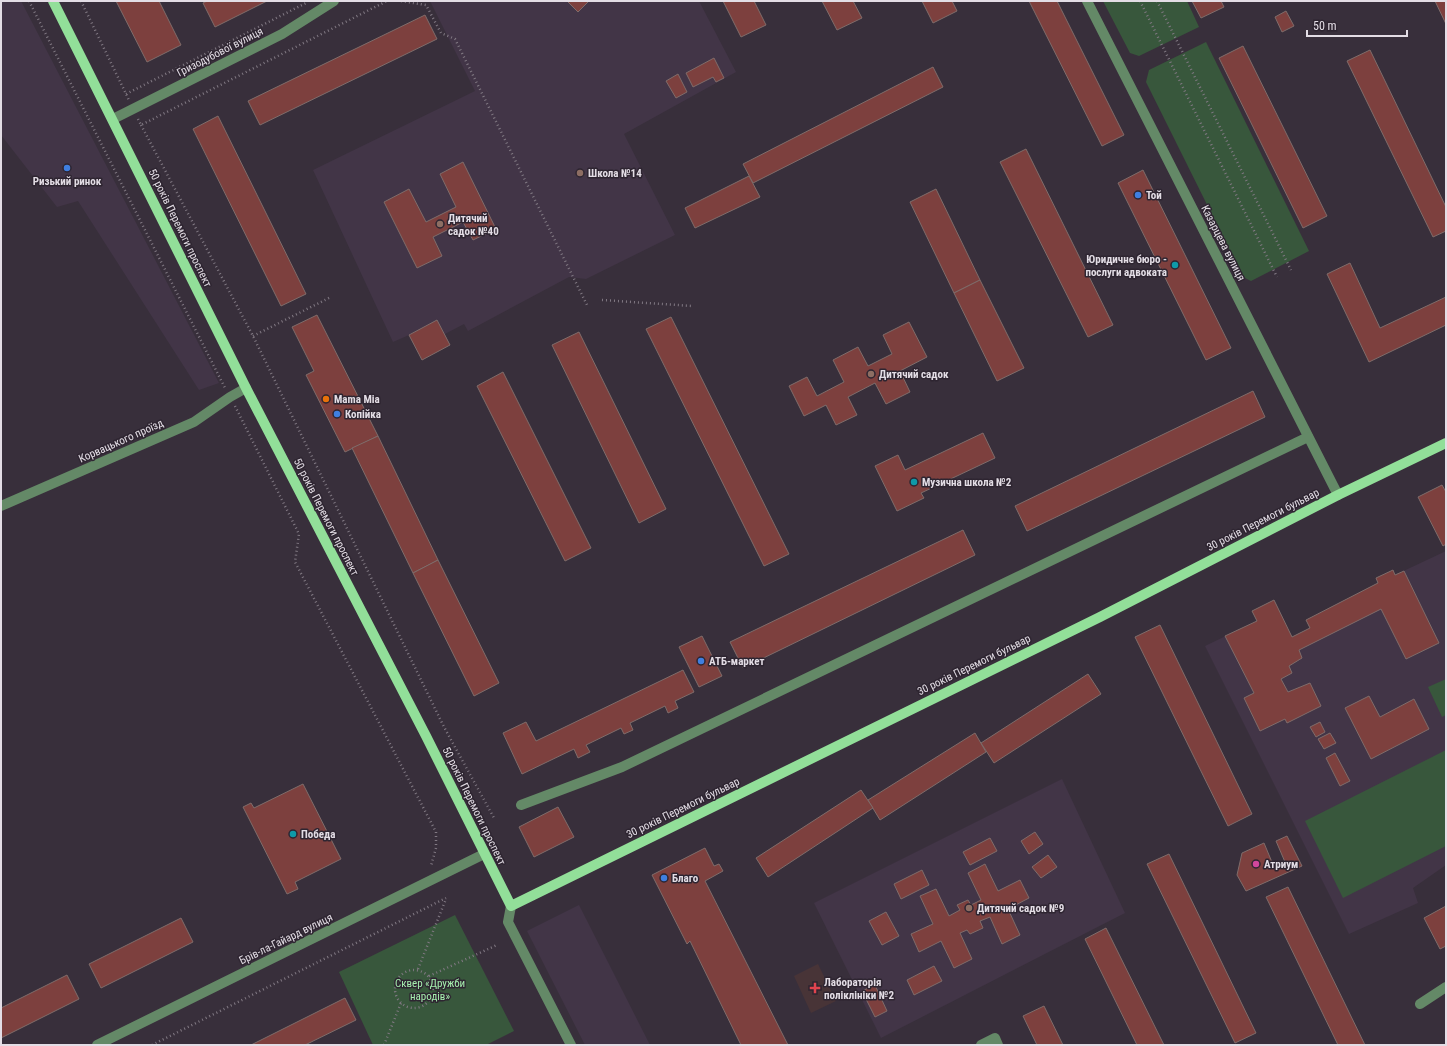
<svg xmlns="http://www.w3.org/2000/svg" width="1447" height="1046" font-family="'Roboto Condensed',sans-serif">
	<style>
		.built { fill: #423547 }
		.medical { fill: #483437 }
		.green { fill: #38573c }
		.building { fill: #7d403e; stroke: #7f6c6a }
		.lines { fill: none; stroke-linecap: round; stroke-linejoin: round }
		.path { stroke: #817983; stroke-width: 2.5; stroke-dasharray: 1 3; stroke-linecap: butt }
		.minor { stroke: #648967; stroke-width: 10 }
		.major { stroke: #92df99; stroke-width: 10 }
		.shop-dot { fill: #3f7fe0; stroke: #2e2531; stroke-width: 1.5 }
		.education-dot { fill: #8d6e63; stroke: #2e2531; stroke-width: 1.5 }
		.culture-dot { fill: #0f9aa8; stroke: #2e2531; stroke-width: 1.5 }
		.food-dot { fill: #e8710a; stroke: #2e2531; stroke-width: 1.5 }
		.hotel-dot { fill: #d1479c; stroke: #2e2531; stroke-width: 1.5 }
		.health-dot { fill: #e0444e; stroke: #2e2531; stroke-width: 1.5 }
		.labels { text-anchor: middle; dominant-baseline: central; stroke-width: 3; stroke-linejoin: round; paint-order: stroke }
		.street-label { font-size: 11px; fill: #e3dde5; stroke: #2e2531 }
		.poi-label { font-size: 11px; font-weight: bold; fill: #e3dde5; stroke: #2e2531; text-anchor: start }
		.park-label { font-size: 11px; fill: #a5efae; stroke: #2e2531 }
	</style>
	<rect width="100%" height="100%" fill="#382f3b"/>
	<g class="built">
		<path d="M1,1H21L219,383L199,390L78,201L57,207L1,135Z"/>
		<path d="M430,1H699L736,72L624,134L675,235L586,279L569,277L468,331L464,324L445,334L450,345L422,360L409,335L393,342L313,170L475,91Z"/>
		<path d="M1446,551V865L1413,888L1418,903L1349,934L1205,646L1257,621L1252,611L1274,600L1292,637L1310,629L1306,620L1378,583L1376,578L1393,570L1395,575Z"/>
		<path d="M1062,779L1125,913L881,1038L814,903Z"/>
		<path d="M579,905L650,1045H585L527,931Z"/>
	</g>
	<path class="medical" d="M818,964L836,1001L811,1013L794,976Z"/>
	<g class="green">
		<path d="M1103,1H1187L1199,27L1139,56L1130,53Z"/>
		<path d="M1206,42L1309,251L1251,281L1243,277L1146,82L1149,70Z"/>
		<path d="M1446,679V715L1442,717L1428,687Z"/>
		<path d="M1446,750V846L1343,898L1305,821Z"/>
		<path d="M455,915L514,1031L486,1045H373L339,972Z"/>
	</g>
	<g class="building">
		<path d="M116,1H159L181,45L147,62Z"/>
		<path d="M207,1H267L215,27L203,3Z"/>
		<path d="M567,1H589L578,12Z"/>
		<path d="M723,1H754L766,25L741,37Z"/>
		<path d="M822,1H853L862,18L837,30Z"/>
		<path d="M922,1H952L957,11L933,23Z"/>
		<path d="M1029,1H1057L1124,135L1102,146Z"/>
		<path d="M1192,1H1221L1224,7L1201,18Z"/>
		<path d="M1435,1H1446V24Z"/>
		<path d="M1286,11L1294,26L1282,32L1275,17Z"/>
		<path d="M425,15L437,39L260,125L248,101Z"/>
		<path d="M1243,46L1327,216L1303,228L1219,58Z"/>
		<path d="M1370,50L1446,207V231L1433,237L1347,61Z"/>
		<path d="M714,58L724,78L716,82L713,77L693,87L686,73Z"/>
		<path d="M933,67L943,87L753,183L743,164Z"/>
		<path d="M678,74L687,92L676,98L666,81Z"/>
		<path d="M218,116L306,294L281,306L193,129Z"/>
		<path d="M1026,149L1113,325L1088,337L1000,162Z"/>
		<path d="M463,162L496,229L473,240L463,222L433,237L442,256L417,268L384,202L409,189L426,222L456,207L440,174Z"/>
		<path d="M1143,170L1231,348L1206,360L1118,183Z"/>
		<path d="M749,176L760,197L695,228L685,208Z"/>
		<path d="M936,189L980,280L954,293L910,202Z"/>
		<path d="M1350,263L1380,328L1446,297V325L1369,362L1327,274Z"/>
		<path d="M980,280L1024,368L997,381L954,293Z"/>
		<path d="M317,315L378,436L345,452L306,375L314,371L292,327Z"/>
		<path d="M671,317L789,554L764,566L646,329Z"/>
		<path d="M437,320L450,345L422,360L409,335Z"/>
		<path d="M909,322L927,357L900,371L910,392L886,404L875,383L848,397L857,415L836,425L826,405L804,416L789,386L807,377L817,396L844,382L833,360L858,347L868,366L892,354L883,335Z"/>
		<path d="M579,332L666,509L639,523L552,345Z"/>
		<path d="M503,372L591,548L565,561L477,386Z"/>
		<path d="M1253,391L1265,417L1027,531L1015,506Z"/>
		<path d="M983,433L995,458L921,493L924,498L897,511L875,466L898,455L905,470Z"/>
		<path d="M378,436L438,560L413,573L352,448Z"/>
		<path d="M1442,485L1446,492V544L1443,546L1418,497Z"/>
		<path d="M963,530L975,555L743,668L730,642Z"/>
		<path d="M438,560L499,683L474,696L413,573Z"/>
		<path d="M1393,570L1395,575L1404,571L1439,643L1406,659L1381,609L1299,650L1302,658L1289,666L1292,673L1281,679L1288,692L1310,683L1321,706L1287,723L1285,719L1260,731L1244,698L1254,693L1225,636L1257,621L1252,611L1274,600L1292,637L1310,628L1306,620L1378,583L1376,578Z"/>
		<path d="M1160,625L1252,814L1228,826L1135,637Z"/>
		<path d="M702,636L722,676L699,687L679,647Z"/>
		<path d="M683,670L694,692L675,701L678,708L668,713L665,706L630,723L633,730L624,734L621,728L586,745L590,752L578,758L574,749L522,774L503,733L526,722L536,741Z"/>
		<path d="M1088,674L1101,694L994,763L981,743Z"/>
		<path d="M1369,696L1380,717L1414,699L1429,729L1371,759L1345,708Z"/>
		<path d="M1320,722L1325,732L1316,737L1310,727Z"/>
		<path d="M975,733L986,752L880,820L868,800Z"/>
		<path d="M1330,733L1336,743L1324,749L1318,739Z"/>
		<path d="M1335,753L1350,781L1340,786L1326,758Z"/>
		<path d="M303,784L341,859L295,882L298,889L287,894L243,807L251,803L254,808Z"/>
		<path d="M861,790L873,808L768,877L756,858Z"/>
		<path d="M558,807L574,837L534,857L519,827Z"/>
		<path d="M1035,832L1043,844L1029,854L1021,841Z"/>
		<path d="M1287,836L1302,866L1246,891L1237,875L1242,853L1264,843L1274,867L1285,862L1276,841Z"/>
		<path d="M990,838L997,851L970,865L963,852Z"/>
		<path d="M705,848L714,866L719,864L723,871L705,881L788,1045H741L690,941L687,944L652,875Z"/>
		<path d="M1169,854L1256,1033L1235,1043L1147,864Z"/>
		<path d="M1048,855L1057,867L1041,878L1032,867Z"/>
		<path d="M985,864L998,891L1020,880L1029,898L1008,909L1020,935L1002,944L990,917L980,921L983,928L970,934L967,930L960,933L972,959L954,968L941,941L919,952L911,934L933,924L920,896L936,889L949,916L960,910L957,905L968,900L971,905L981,900L968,873Z"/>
		<path d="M922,870L929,885L901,899L894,884Z"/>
		<path d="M1288,887L1365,1045H1338L1266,897Z"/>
		<path d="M1446,906V946L1440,949L1424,918Z"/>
		<path d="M886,912L899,936L882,945L869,921Z"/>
		<path d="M181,918L193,942L101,988L89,964Z"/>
		<path d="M1106,928L1164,1045H1137L1085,939Z"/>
		<path d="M934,966L942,981L914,995L907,980Z"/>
		<path d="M67,975L79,999L1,1038V1008Z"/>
		<path d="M875,985L887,1011L875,1017L862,991Z"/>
		<path d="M345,998L356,1020L305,1045H251Z"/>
		<path d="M1044,1006L1063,1045H1037L1023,1016Z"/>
	</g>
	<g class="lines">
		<g class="path">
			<path d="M29,1L225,388"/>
			<path d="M81,1L129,100"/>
			<path d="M401,1L426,5L441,33L455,39L588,307"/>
			<path d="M1140,1L1277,277"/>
			<path d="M1157,1L1291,270"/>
			<path d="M126,94L308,2"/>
			<path d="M138,119L141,125L387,1"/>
			<path d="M141,125L253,336L444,727L494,818"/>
			<path d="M602,300L692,306"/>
			<path d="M253,336L331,297"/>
			<path d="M235,406L299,534L295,562L436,832V848L431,866"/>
			<path d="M418,969L446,899"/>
			<circle cx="414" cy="989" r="19"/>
			<path d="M429,976L497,945"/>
			<path d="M152,1045L446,898"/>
			<path d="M384,1045L401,1003"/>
		</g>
		<g class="minor">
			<path d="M1087,1L1338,495"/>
			<path d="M113,119L282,34L334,1"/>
			<path d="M1,506L194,422L230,397L246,388"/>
			<path d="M521,805L622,767L1308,437"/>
			<path d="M511,906L508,922L571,1045"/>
			<path d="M1420,1004L1446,987"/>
			<path d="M97,1045L484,854"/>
			<path d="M981,1045L995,1038L998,1045"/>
		</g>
		<path class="major" d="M53,1L246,388L426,736L511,906L1100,617L1338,495L1446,443"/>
	</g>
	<g class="shop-dot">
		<circle cx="67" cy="168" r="4"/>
		<circle cx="1138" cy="195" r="4"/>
		<circle cx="337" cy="414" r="4"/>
		<circle cx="701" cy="661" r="4"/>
		<circle cx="664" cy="878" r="4"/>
	</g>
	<g class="education-dot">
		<circle cx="580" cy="173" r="4"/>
		<circle cx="440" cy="224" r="4"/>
		<circle cx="871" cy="374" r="4"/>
		<circle cx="969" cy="908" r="4"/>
	</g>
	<g class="culture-dot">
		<circle cx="1175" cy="265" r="4"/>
		<circle cx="914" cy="482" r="4"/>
		<circle cx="293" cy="834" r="4"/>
	</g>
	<circle class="food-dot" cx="326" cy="399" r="4"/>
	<circle class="hotel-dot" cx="1256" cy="864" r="4"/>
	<path class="health-dot" d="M813 982h4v4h4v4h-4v4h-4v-4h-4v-4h4z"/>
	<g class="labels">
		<g class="street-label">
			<text transform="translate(220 52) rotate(-27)">Гризодубової вулиця</text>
			<text transform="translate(180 228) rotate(64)">50 років Перемоги проспект</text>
			<text transform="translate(1223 243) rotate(63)">Казарцева вулиця</text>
			<text transform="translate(121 441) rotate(-24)">Корвацького проїзд</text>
			<text transform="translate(326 517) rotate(63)">50 років Перемоги проспект</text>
			<text transform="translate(1263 520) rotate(-27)">30 років Перемоги бульвар</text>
			<text transform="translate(974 665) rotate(-26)">30 років Перемоги бульвар</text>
			<text transform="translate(474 806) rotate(64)">50 років Перемоги проспект</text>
			<text transform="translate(683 808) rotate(-26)">30 років Перемоги бульвар</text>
			<text transform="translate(286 939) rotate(-26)">Брів-ла-Гайард вулиця</text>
		</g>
		<g class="poi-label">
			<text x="588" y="173">Школа №14</text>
			<text x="67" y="181" text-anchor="middle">Ризький ринок</text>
			<text x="1146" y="195">Той</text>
			<text x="448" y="218">Дитячий<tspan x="448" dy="13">садок №40</tspan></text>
			<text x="1167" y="259" text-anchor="end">Юридичне бюро -<tspan x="1167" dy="13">послуги адвоката</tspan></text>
			<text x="879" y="374">Дитячий садок</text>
			<text x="334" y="399">Mama Mia</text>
			<text x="345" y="414">Копійка</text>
			<text x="922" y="482">Музична школа №2</text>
			<text x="709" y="661">АТБ-маркет</text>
			<text x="301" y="834">Победа</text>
			<text x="1264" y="864">Атриум</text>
			<text x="672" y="878">Благо</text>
			<text x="977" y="908">Дитячий садок №9</text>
			<text x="824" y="982">Лабораторія<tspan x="824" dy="13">поліклініки №2</tspan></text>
		</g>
		<g class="park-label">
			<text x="430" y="983">Сквер «Дружби<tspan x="430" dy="13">народів»</tspan></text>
		</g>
	</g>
	<rect width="1447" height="1046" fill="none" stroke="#e3dde5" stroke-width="4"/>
	<path d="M1307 30v6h100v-6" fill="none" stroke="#e3dde5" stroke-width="2"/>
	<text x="1313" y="30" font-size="12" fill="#e3dde5" stroke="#2e2531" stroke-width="3" paint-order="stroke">50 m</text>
</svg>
